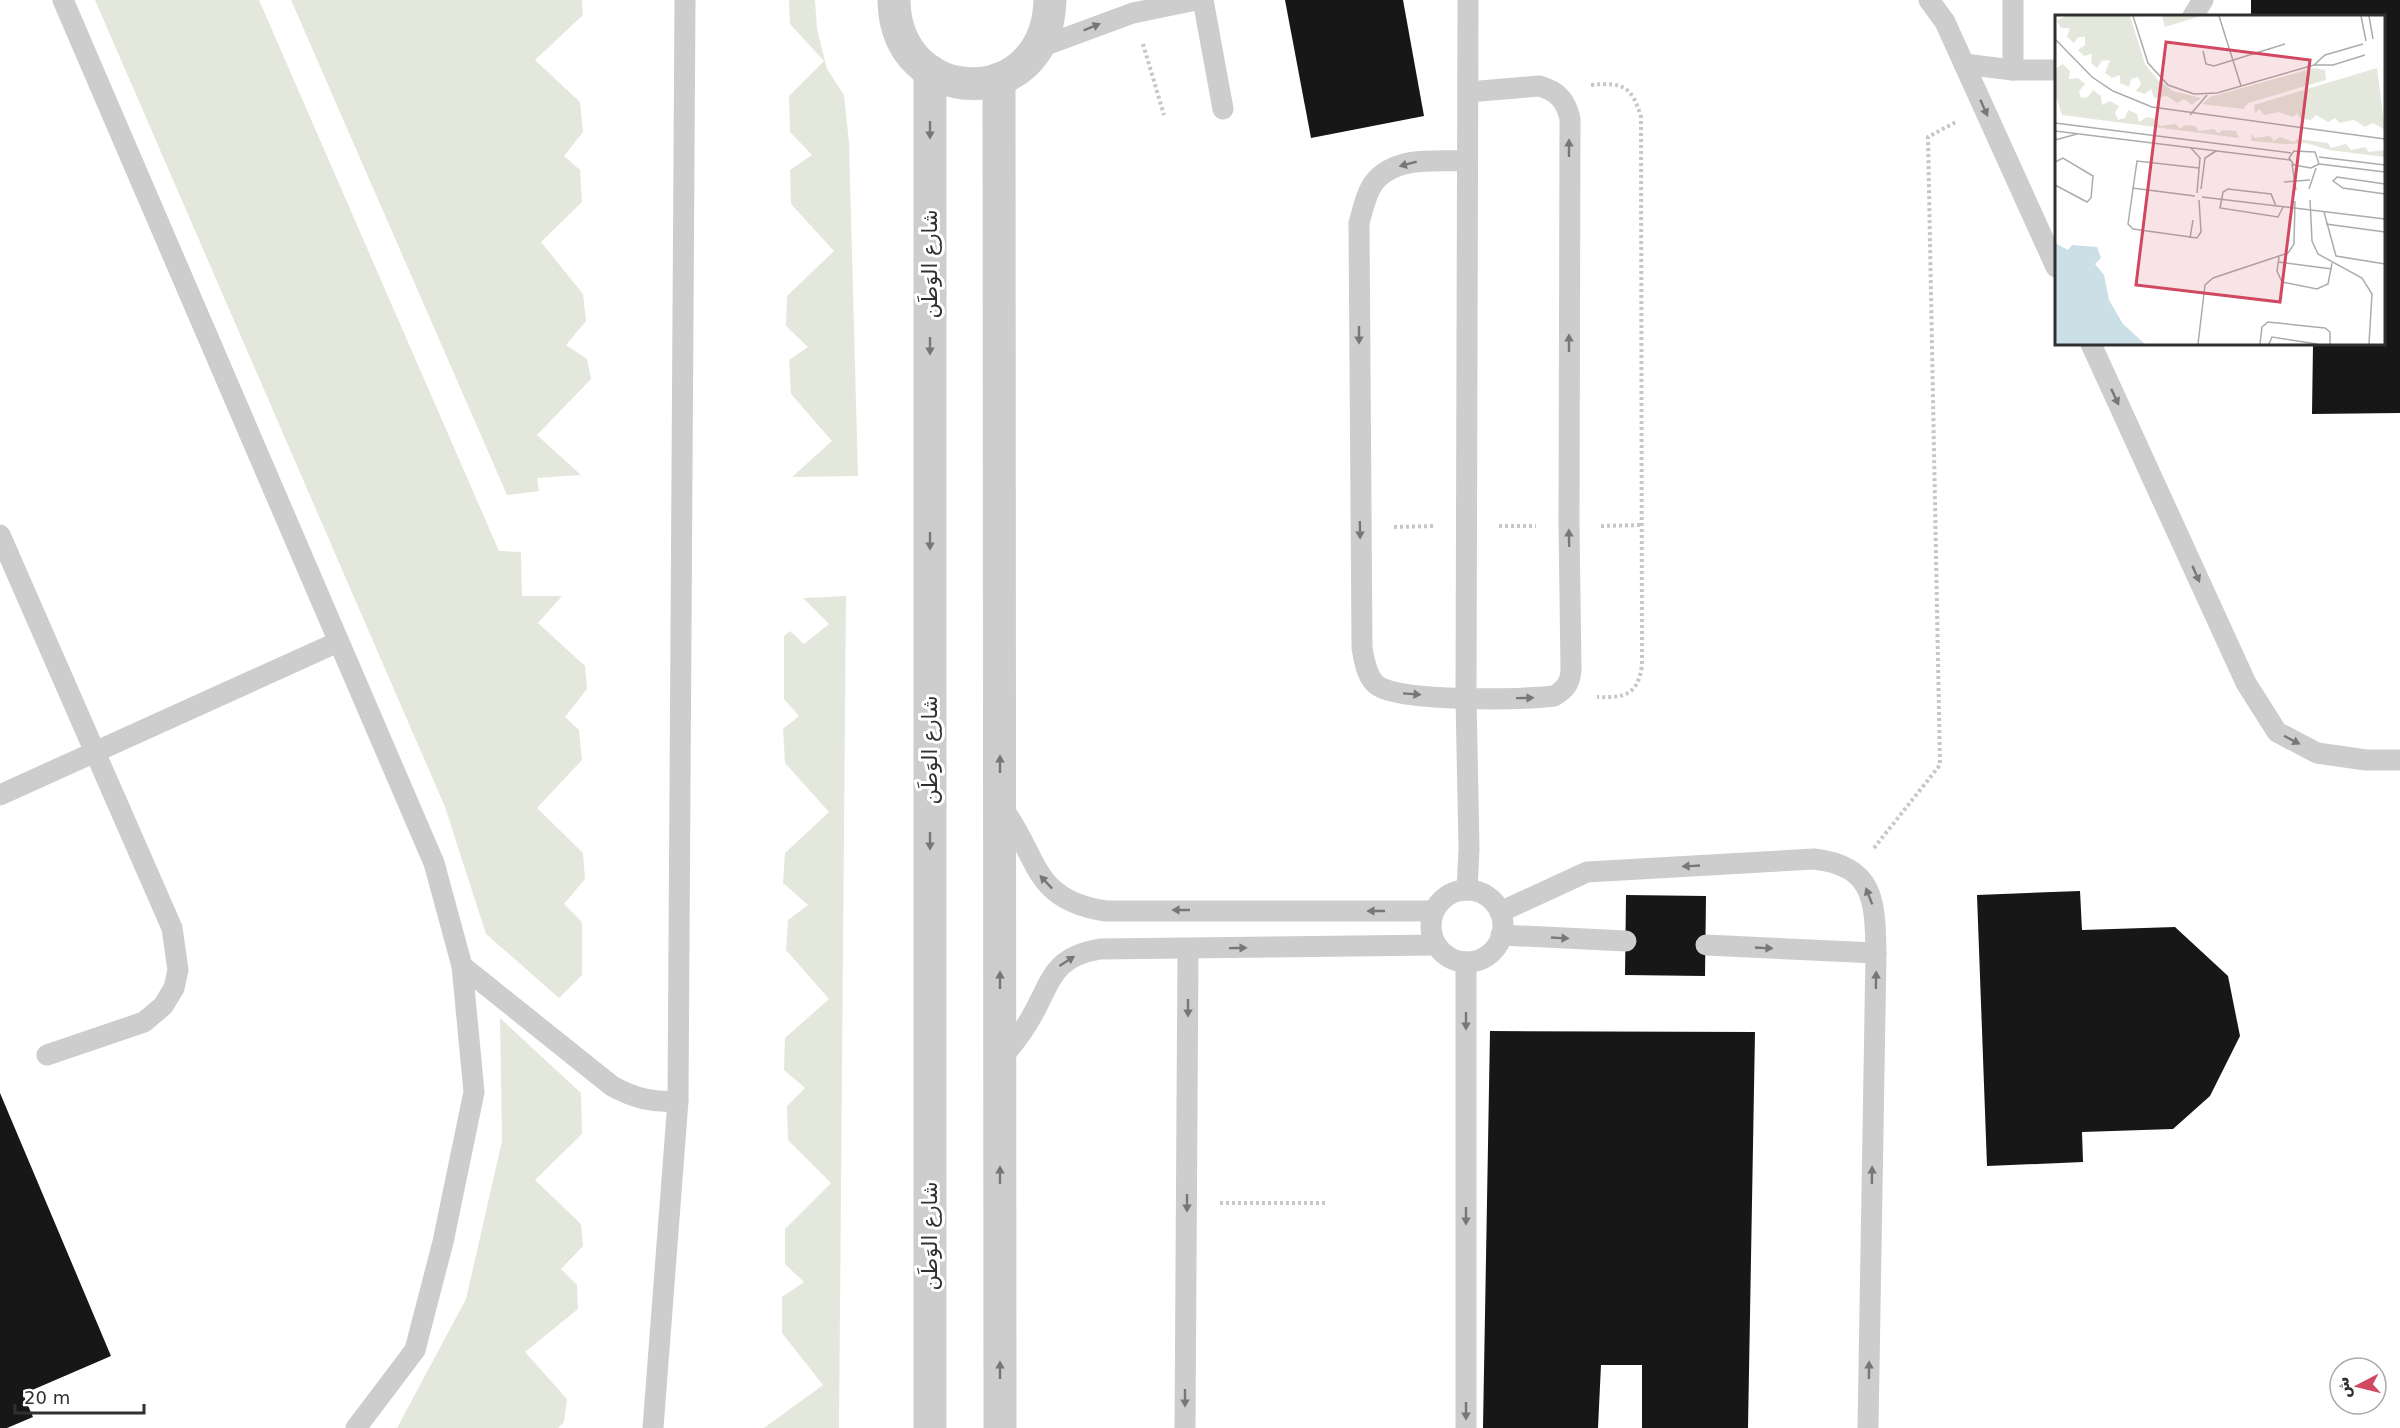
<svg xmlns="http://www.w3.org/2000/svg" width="2400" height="1428" font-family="'DejaVu Sans','Noto Naskh Arabic',sans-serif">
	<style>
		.green { fill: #e4e8dc }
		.building { fill: #171717 }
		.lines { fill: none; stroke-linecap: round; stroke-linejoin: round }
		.path { stroke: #c7c7c7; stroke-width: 4; stroke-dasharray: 3 3; stroke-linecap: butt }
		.service { stroke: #cdcdcd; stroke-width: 21 }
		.minor { stroke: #cdcdcd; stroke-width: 33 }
		.oneway { fill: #777 }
		.labels { text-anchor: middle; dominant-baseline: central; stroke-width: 6; stroke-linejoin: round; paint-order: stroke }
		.street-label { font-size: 21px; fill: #303030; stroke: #fff }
		.inset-road { fill: none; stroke: #acacac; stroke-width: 1.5 }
		.view { fill: #d04960; fill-opacity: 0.15; stroke: #d04960; stroke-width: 3 }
		.inset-edge { fill: none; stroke: #303030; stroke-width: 3 }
	</style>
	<rect width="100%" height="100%" fill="#fff"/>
	<g class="green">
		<path d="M95,0H259L499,551L521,552L522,596H562L538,623L585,666L587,689L565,717L579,730L582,760L537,808L583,853L585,879L564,904L582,922V975L559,998L486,934L445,807Z"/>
		<path d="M291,0H582L583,15L535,60L580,102L583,132L564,156L580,170L582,202L541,242L583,294L586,321L566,345L587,359L591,379L537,435L581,475L537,478L539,491L507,495Z"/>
		<path d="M789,0H815L817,29L827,69L844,95L849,142L858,476L792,477L832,441L791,394L789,360L808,347L786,326L787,296L834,251L791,204L790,170L812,155L790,132L789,96L824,61L790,24Z"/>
		<path d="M846,596L839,1428H764L823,1385L782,1333V1297L804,1282L785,1264V1229L831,1183L788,1140L787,1106L805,1088L784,1070L785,1038L829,999L786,950L788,920L808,905L783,883L785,853L829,812L785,763L783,729L799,716L784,699V636L790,631L804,644L829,624L803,598Z"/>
		<path d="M500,1018L581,1093L582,1134L535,1180L581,1224L583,1246L561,1269L577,1285L578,1309L525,1352L567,1399L564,1422L558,1428H397L466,1299L502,1141Z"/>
	</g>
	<g class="building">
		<path d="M1285,0H1403L1424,116L1311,138Z"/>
		<path d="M2251,0H2400V413L2312,414L2313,344H2384V16H2251Z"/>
		<path d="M2080,891L2082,930L2175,927L2228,976L2240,1036L2210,1096L2173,1129L2082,1132L2083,1162L1987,1166L1977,895Z"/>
		<path d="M1626,895L1706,896L1705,976L1625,975Z"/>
		<path d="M1490,1031L1755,1032L1748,1428H1642V1365H1601L1598,1428H1483Z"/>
		<path d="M0,1093L111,1356L23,1394L33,1417L7,1428H0Z"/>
	</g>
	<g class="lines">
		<g class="path">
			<path d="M1143,44L1164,115"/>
			<path d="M1591,85C1623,82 1632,86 1641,117L1642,665C1638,695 1625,698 1597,697"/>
			<path d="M1499,526H1536"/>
			<path d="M1601,526L1640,525"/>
			<path d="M1394,527L1434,526"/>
			<path d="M1874,848L1940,765L1928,137L1956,122"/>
			<path d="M1220,1203H1326"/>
		</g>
		<g class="service">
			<path d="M63,0L434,863L462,966L474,1092L443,1242L415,1350L356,1428"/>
			<path d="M1203,0L1223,109"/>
			<path d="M1929,0L1945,22L2056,267"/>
			<path d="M2013,0V70"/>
			<path d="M2193,16L2203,0"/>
			<path d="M1038,48L1133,13L1196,0"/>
			<path d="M1964,64L2013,70H2056"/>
			<path d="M1466,161C1438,161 1398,156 1376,180C1366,191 1363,210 1359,223L1362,648C1364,660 1367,679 1378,686C1403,702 1522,700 1554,696C1566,689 1570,683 1571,670L1569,526L1570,119C1566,101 1558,91 1539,86L1468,92"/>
			<path d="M2091,344L2246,683L2277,732L2317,753L2366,760H2400"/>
			<path d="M0,535L172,928L178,970L174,988L163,1006L144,1022L47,1055"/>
			<path d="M0,795L338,642"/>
			<path d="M1000,805C1039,853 1029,900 1106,911H1434"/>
			<path d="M1467,890L1469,849L1466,698L1468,0"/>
			<circle cx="1467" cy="926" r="36"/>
			<path d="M1500,912L1587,872L1814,859C1875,866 1875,902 1876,953L1868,1428"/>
			<path d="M1501,935L1626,941"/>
			<path d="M1706,945L1876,953"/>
			<path d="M1466,962V1428"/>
			<path d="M462,966L612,1086C634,1098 653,1103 678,1101"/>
			<path d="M1000,1060C1012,1046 1024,1031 1033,1014C1053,977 1054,957 1100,949L1436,945"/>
			<path d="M653,1428L678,1101L685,0"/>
			<path d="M1185,1428L1188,949"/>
		</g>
		<g class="minor">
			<path d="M894,0C895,109 1047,114 1050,0"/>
			<path d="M930,71V1428"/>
			<path d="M999,79L1000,1428"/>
		</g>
	</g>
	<defs><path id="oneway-solid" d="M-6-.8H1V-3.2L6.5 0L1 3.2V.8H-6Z" transform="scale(1.5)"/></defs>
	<g class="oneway">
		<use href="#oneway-solid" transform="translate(1092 27) rotate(-22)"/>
		<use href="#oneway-solid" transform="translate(1984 108) rotate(66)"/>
		<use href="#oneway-solid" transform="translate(930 130) rotate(90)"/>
		<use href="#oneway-solid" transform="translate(1569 148) rotate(-90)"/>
		<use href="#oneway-solid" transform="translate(1408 164) rotate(165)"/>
		<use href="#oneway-solid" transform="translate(1359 335) rotate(90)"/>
		<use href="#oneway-solid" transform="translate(1569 343) rotate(-90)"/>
		<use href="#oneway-solid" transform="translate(930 346) rotate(90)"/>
		<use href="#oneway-solid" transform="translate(2115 397) rotate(65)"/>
		<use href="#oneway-solid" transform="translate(1360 530) rotate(89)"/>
		<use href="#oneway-solid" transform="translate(1569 538) rotate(-91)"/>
		<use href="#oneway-solid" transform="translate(930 541) rotate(90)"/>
		<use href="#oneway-solid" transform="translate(2196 574) rotate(66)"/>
		<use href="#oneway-solid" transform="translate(1412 694) rotate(4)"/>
		<use href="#oneway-solid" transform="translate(1525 698) rotate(-1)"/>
		<use href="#oneway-solid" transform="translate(2292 740) rotate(28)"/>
		<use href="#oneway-solid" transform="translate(1000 764) rotate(-90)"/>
		<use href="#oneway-solid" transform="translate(930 841) rotate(90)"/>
		<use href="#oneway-solid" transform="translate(1691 866) rotate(177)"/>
		<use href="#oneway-solid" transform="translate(1046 882) rotate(-133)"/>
		<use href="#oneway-solid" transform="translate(1869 896) rotate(-111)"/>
		<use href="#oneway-solid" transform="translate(1181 910) rotate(-180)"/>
		<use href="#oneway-solid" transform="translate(1376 911) rotate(-180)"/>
		<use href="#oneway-solid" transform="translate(1560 938) rotate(3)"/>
		<use href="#oneway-solid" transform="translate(1238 948) rotate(-1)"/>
		<use href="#oneway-solid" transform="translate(1764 948) rotate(3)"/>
		<use href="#oneway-solid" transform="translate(1067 961) rotate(-33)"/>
		<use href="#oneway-solid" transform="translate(1000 980) rotate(-90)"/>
		<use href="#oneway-solid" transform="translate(1876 980) rotate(-89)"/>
		<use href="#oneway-solid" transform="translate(1188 1008) rotate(90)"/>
		<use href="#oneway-solid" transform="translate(1466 1021) rotate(90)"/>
		<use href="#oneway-solid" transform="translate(1000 1175) rotate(-90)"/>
		<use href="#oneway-solid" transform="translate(1872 1175) rotate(-89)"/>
		<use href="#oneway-solid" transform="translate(1187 1203) rotate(90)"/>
		<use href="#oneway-solid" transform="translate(1466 1216) rotate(90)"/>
		<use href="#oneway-solid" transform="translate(1000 1370) rotate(-90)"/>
		<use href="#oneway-solid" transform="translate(1869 1370) rotate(-89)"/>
		<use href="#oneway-solid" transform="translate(1185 1398) rotate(90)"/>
		<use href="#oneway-solid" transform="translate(1466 1411) rotate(90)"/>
	</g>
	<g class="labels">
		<g class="street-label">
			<text transform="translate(930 264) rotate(-90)">شارع الوَطَن</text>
			<text transform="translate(930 750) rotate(-90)">شارع الوَطَن</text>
			<text transform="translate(930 1236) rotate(-90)">شارع الوَطَن</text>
		</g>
	</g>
	<g transform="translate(2055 15)">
		<rect width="330" height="330" fill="#fff"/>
		<path d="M10,1H75L90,49L103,65L118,76L146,83L137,90L129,84L122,88L112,81L99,83L96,74L90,79L81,76L86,69L83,62L76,64L74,72L65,68V60L57,63L50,58L55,45L47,46L42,53L36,48L37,39L29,41L23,35L30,30V22H23L19,28L12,22L15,13H6L2,6ZM107,1H143V2L110,12ZM8,49L15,56L14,64L23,63L30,69L24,76L26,83L33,82L38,75L46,81L47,90L55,86L64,91L60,98L63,105L70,103L73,95L82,99L84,107L92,102L101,104L105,111L121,109L125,114L130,110L140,111L144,116L159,114L163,118L168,115L181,116L184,123L7,100L0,78V54ZM259,53L270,55L271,65L193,88L188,94L147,89L155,82ZM322,53L330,115L318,108L310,112L299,105L285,108L280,103L273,107L261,100L256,105L246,104L242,98L238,102L224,97L209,100L204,94L200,98L199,90ZM197,119L200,123L215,121L219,126L225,122L239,127L243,124L273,128L276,133L291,129L296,135L310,132L314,137L329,135L330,142L274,135L251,128L230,129L196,126Z" fill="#e4e8dc"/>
		<path d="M0,228L13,235L17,230L42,232L46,243L40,249L49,260L54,285L68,309L90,329H0Z" fill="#cbdfe6"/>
		<path class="inset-road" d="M78,1L93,48L113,70L139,79L162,78L259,50H278L310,40M164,1L186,71M306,1L311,26M314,1L318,24M0,24L37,62L58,76L97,92L330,124M148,36L151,49L159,51L230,29M259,50L270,40L308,29M135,100L152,80M0,108L236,138M0,116L235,145M0,125L22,119M136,133L145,143L142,178M239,136L260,137L264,149L256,153L239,150L234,143ZM264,142L330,150M0,147L8,143L38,161L36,183L32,187L0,170M237,149L241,175M264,149L330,157M229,167L255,165M330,169L282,162L278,166L288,173L330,179M77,173L140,181M146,174L150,143L161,136M254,174L261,153M147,182L330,204M144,185L146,217L142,223L78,214L73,209L82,146L144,153M255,185L257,226L263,239L307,263L317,279L314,329M221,191L216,179L173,174L168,177L165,193L223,202L228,192M269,197L281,241L330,249M271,209L330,217M135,223L138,205M224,242L222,256L227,267L262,274L273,269L277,248M223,247L277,254M143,329L150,270L158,263L233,238L239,229L240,186M205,329L207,312L213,307L270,313L275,317V329M214,329L217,322L262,329"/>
		<path class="view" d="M111,27L255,45L225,287L81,270Z"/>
		<rect width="330" height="330" class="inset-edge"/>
	</g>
	<g transform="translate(2358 1386) rotate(263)"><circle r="28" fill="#ffffff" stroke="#acacac" stroke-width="1.5"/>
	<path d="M0-4.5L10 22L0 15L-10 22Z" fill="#d04960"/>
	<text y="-9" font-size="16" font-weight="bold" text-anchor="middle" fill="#303030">ش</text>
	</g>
	<path d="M15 1404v9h129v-9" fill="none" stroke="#303030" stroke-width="3"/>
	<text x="24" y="1404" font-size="18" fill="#303030" stroke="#ffffff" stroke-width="4.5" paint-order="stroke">20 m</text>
</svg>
